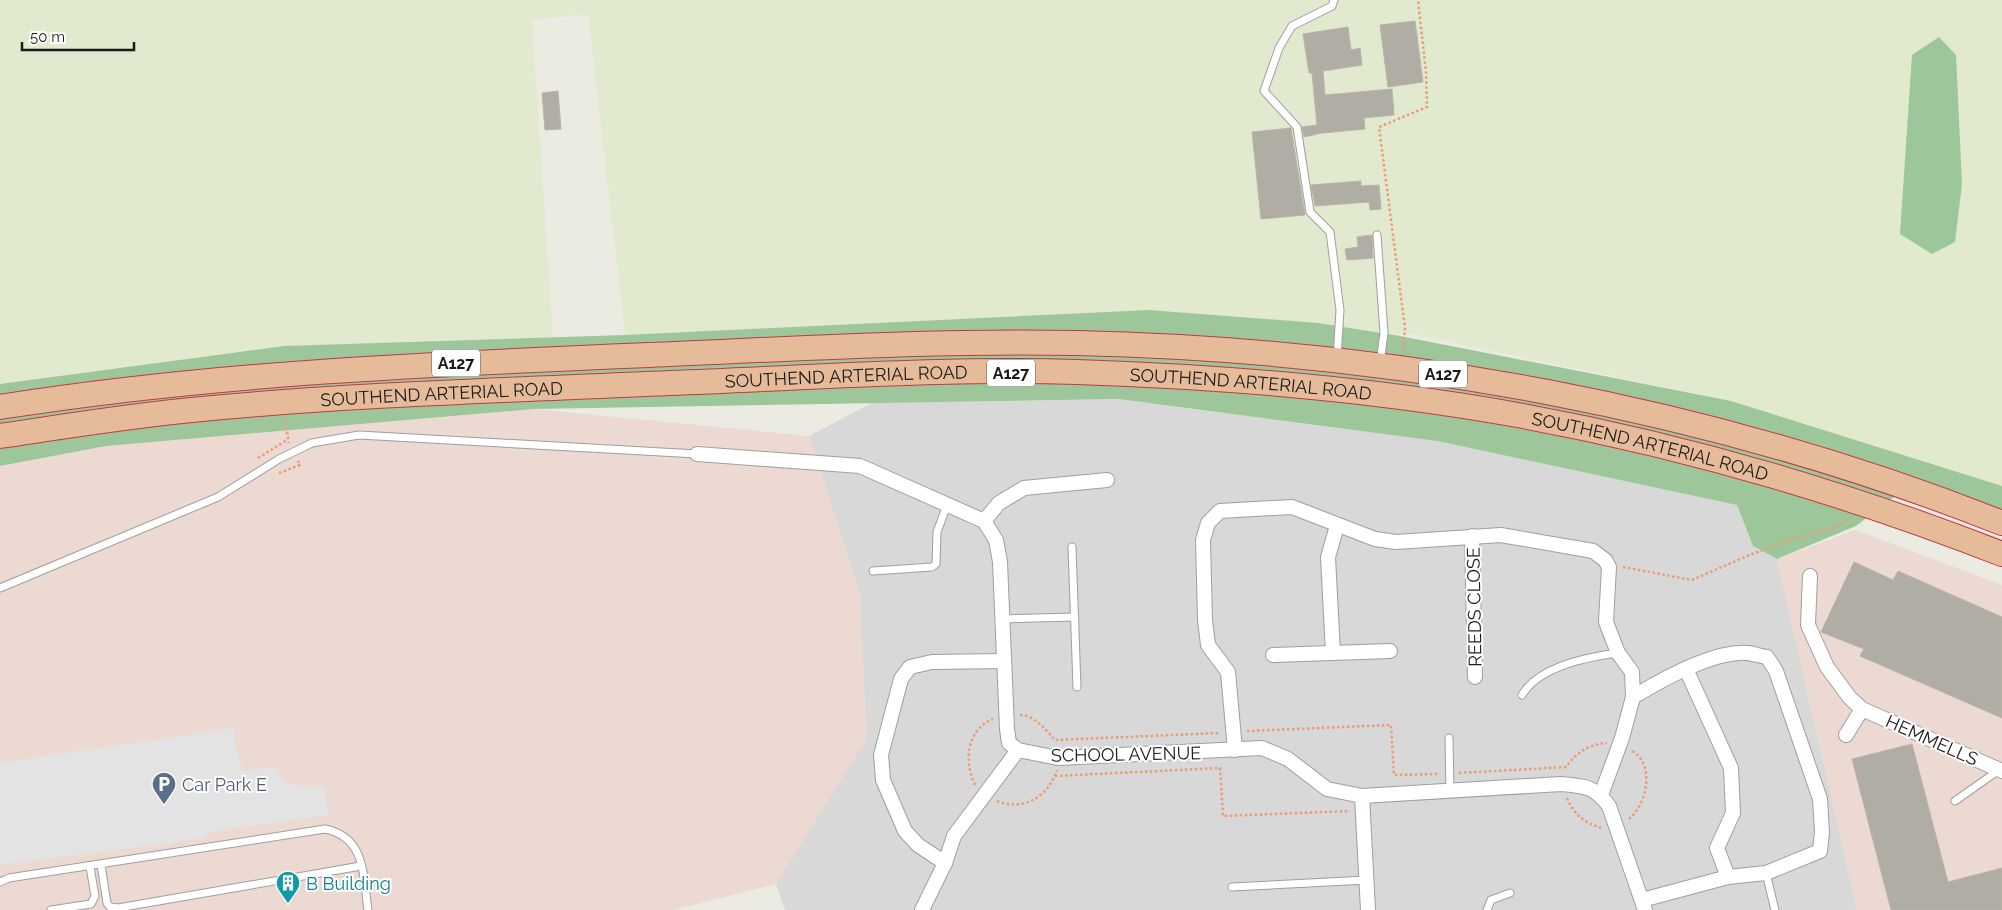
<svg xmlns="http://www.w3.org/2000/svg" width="2002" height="910" font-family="Raleway,sans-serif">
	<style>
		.residential { fill: #d9d8d8 }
		.commercial { fill: #ebd9d2 }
		.farmland { fill: #e1e9cf }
		.forest { fill: #9ec69b }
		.parking { fill: #e3e3e3 }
		.building { fill: #b0ada5; stroke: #bbb4a6 }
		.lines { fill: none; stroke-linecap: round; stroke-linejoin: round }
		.service-casing { stroke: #9f9f9f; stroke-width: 9 }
		.minor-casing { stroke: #9f9f9f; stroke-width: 16 }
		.trunk-casing { stroke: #c13846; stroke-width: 26 }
		.path { stroke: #e89d76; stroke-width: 2.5; stroke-dasharray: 2.5 2.5; stroke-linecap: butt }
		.service { stroke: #fff; stroke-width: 7 }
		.minor { stroke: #fff; stroke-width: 14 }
		.trunk { stroke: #e6bb9a; stroke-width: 24 }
		.labels { text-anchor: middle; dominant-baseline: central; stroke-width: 4; stroke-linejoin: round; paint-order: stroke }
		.shield { fill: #fff; stroke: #5f5f5f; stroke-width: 1 }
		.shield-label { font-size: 16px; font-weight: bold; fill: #1b1b1b }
		.street-label { font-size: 18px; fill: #1b1b1b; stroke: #fff }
		.service-label { font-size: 18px; fill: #4e5e75; stroke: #fff; text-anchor: start }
		.culture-label { font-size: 18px; fill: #0d838f; stroke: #fff; text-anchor: start }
	</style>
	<rect width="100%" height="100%" fill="#ebebe2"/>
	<path class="residential" d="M1119,399L1437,441L1738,505L1753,546L1777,559L1857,910H785L776,884L866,733L860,594L809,436L872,403Z"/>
	<g class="commercial">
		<path d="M534,409L809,436L860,594L866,740L776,884L673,910H0V466L106,446Z"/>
		<path d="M1855,530L2002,585V910H1857L1777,559Z"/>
	</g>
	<path class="farmland" d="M0,0H2002V486L1731,401L1406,333L1400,332V336L1318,323L1149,310L625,335L588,14L532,20L553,337L284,346L0,384Z"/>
	<g class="forest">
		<path d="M1939,37L1956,55L1962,184L1955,242L1932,254L1900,234L1912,55Z"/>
		<path d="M1149,310L1318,323L1400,336L1731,401L2002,486V515L1915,481L1856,526L1777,559L1753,546L1737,505L1437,441L1119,399L534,409L106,446L0,466V384L284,346L625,335Z"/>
	</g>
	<path class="parking" d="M234,728L237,753L244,771L275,766L287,783L303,787H324L329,815L205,833L207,838L0,865V763Z"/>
	<g class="building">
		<path d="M1415,21L1423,82L1388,87L1380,25Z"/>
		<path d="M1348,27L1351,50L1360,48L1362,65L1323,71L1325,95L1392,89L1394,115L1364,118L1365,129L1322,133L1304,137L1302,127L1317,125L1312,73H1309L1303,34Z"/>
		<path d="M558,91L561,129L545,130L542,93Z"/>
		<path d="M1291,128L1305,215L1261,219L1252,132Z"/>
		<path d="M1361,181V186L1379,185L1381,209L1370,210L1369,202L1315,206L1311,185Z"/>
		<path d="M1372,235L1373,258L1347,260L1345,249L1358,247L1357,237Z"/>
		<path d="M1854,562L1893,580L1898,571L2002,617V718L1860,656L1864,649L1821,632Z"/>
		<path d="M1912,744L1948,882L2002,868V910H1891L1852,759Z"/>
	</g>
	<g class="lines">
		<defs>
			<g id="service">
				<path d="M1334,0L1332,6L1292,26L1279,48L1264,91L1297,127L1310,212L1330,232L1340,310L1337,358"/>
				<path d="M1377,235L1384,333L1380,363"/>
				<path d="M1072,547L1077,687"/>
				<path d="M873,571L932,567L936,564L937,532L947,505"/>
				<path d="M0,588L218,497L279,459L312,443L359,435L697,454"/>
				<path d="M1001,619L1075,617"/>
				<path d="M1522,695C1539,666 1587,657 1618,653"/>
				<path d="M1449,738L1450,791"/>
				<path d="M1955,801L1999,770"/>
				<path d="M101,865L107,903L110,907L118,908L361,866"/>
				<path d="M1766,873L1775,910"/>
				<path d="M0,882L9,878L325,829C366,837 363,876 368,910"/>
				<path d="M1232,887L1367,880"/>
				<path d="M51,910L91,904L95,896L90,867"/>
				<path d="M1487,910L1491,900L1510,893"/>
			</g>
			<g id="minor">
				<path d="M697,454L860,466L984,521L996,540L1000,562L1007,729L1009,743L1018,750L1058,758L1262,748L1288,759L1327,789L1362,796L1561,784C1585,786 1594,786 1609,806L1645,910"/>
				<path d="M984,521L999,503L1024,488L1107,480"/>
				<path d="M1472,536L1475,677"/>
				<path d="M1810,576L1808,625L1827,667L1850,698L1862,709L2002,771"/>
				<path d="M1333,653L1328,557L1337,526"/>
				<path d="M1273,655L1390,651"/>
				<path d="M1686,669L1731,768L1733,813L1717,848L1728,877"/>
				<path d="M1846,735L1862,709"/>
				<path d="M1235,750L1228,672L1208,645L1205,620L1203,540L1208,523L1220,511L1292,507L1375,539L1396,542L1501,535L1593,551L1605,560L1609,567L1606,622L1618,653L1632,672L1633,697"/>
				<path d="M1601,795L1622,738L1633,697C1661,680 1715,650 1748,653C1754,654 1761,656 1767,657L1776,671L1820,799L1822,832L1820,851L1766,873L1728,877L1642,900"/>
				<path d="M1362,796L1368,910"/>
				<path d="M945,863L918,845L905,831L883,780L881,755L901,679L910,667L932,662L1003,661"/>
				<path d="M922,910L945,863L954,836L1018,750"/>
			</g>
			<g id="trunk">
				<path d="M0,407C215,373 432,364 649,355C792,349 934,340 1077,343C1392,350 1709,407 2002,523"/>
				<path id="s1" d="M0,436C67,426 134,415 202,409C358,394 514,390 670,383C805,378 942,368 1077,372C1227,377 1376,389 1523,416C1686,446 1848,494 2002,554"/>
			</g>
		</defs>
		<use href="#service" class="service-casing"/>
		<use href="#minor" class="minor-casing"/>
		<use href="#trunk" class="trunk-casing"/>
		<g class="path">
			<path d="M1403,350L1405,328L1379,127L1427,107L1426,72L1418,0"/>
			<path d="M285,422L289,443"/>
			<path d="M258,458L287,440"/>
			<path d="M279,473L300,465L298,461"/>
			<path d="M1623,567L1692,580L1747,556L1794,538L1836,527L1849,519"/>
			<path d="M1020,715C1034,715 1046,730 1055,740L1219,733"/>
			<path d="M1247,731L1391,725L1394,775L1438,774"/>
			<path d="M1459,773L1566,767C1576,753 1589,744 1607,743"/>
			<path d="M1055,776L1220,768L1223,816L1350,811"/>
			<path d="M975,785C964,762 966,730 993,719"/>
			<path d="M1567,798C1574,815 1584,822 1601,828"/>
			<path d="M997,801C1024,812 1049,796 1057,770"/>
			<path d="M1629,819C1647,804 1656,764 1631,750"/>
		</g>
		<use href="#service" class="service"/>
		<use href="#minor" class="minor"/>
		<use href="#trunk" class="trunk"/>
	</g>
	<defs>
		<symbol id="parking-pin" viewBox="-11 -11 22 30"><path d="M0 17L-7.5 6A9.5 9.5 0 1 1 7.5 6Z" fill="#5c6f8a" stroke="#fff"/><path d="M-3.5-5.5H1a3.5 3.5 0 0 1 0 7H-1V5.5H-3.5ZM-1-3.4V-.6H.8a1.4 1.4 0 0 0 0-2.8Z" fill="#fff"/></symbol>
		<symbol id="building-pin" viewBox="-11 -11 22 30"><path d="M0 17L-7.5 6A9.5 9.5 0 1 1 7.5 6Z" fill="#0f9aa8" stroke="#fff"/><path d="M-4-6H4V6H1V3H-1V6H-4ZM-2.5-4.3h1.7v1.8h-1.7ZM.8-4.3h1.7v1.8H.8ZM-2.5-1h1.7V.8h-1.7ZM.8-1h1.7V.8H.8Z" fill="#fff"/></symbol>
	</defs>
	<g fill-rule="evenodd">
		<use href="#parking-pin" x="150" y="770" width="28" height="38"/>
		<use href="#building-pin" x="274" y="869" width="28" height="38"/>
	</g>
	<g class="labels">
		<g class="shield">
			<rect x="432" y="349.5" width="48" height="27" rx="4"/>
			<rect x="987" y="359.5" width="48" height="27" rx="4"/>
			<rect x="1419" y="360.5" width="48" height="27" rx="4"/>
		</g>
		<g class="shield-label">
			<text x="456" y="363">A127</text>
			<text x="1011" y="373">A127</text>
			<text x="1443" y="374">A127</text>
		</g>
		<g class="street-label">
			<text stroke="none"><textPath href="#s1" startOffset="849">SOUTHEND ARTERIAL ROAD</textPath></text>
			<text stroke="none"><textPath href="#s1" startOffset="1254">SOUTHEND ARTERIAL ROAD</textPath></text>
			<text stroke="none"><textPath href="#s1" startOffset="444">SOUTHEND ARTERIAL ROAD</textPath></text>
			<text stroke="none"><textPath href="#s1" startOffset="1659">SOUTHEND ARTERIAL ROAD</textPath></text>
			<text transform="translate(1474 607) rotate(-91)">REEDS CLOSE</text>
			<text transform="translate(1932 740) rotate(24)">HEMMELLS</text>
			<text transform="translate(1126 754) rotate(-1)">SCHOOL AVENUE</text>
		</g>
		<g class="service-label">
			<text x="182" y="784">Car Park E</text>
		</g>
		<g class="culture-label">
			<text x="306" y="883">B Building</text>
		</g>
	</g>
	<path d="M22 42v8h112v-8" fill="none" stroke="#1b1b1b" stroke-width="2.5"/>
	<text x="30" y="42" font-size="15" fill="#1b1b1b" stroke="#ffffff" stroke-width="4" paint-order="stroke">50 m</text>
</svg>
